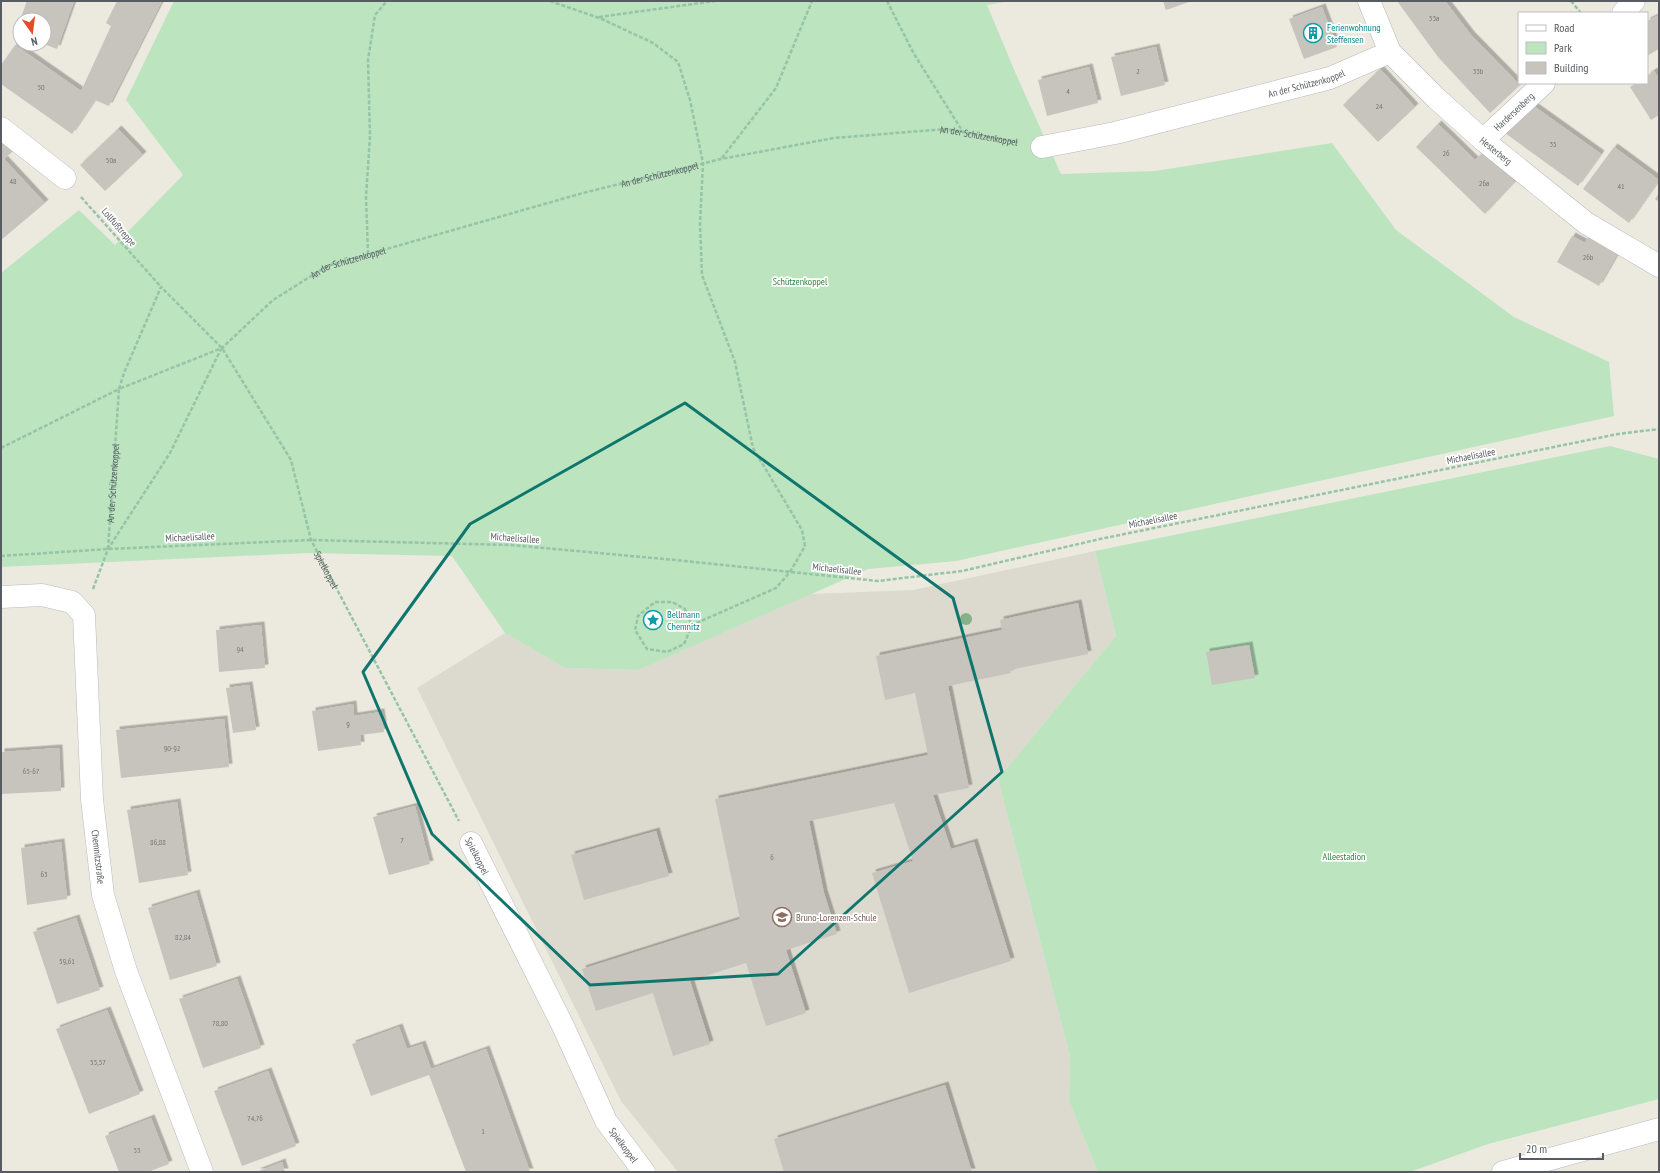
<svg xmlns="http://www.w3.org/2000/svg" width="1660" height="1173" font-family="'PT Sans Narrow',sans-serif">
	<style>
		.education { fill: #dcd9ce }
		.green { fill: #bbe4bf }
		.building { fill: #c6c4bd; filter: url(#shadow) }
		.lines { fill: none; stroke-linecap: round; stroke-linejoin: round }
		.minor-casing { stroke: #b7b9bf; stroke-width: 23 }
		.path { stroke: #95c4a7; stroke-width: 2.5; stroke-dasharray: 4 2; stroke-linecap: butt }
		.minor { stroke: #fff; stroke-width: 22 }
		.tree { fill: #87b188 }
		.marked { fill: none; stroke: #0f766e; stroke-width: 3; stroke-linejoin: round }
		.labels { text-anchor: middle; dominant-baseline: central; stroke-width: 3.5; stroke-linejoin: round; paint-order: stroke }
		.number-label { font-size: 8px; fill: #747578 }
		.culture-label { font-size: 10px; fill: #0d838f; stroke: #fff; text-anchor: start }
		.street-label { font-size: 10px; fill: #585b61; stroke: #fff }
		.park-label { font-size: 10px; fill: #358340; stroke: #fff }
		.education-label { font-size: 10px; fill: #785e54; stroke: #fff; text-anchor: start }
	</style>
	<defs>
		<filter id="shadow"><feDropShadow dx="3.5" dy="-3.5" stdDeviation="0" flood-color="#0004"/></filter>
	</defs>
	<rect width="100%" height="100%" fill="#eceadf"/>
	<path class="education" d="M1095,551L1116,636L998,779L1070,1056L1069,1101L1098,1172H678L621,1101L417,688L505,633L565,668L639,670L811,594L913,590Z"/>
	<g class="green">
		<path d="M174,1H1010L987,5L1019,81L1061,174L1155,171L1332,143L1396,230L1514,317L1609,362L1614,416L956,561L868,569L639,670L565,668L505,633L452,556L308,553L1,567V273L79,210L115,245L183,175L126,100Z"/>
		<path d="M1610,446L1659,459V1099L1488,1144L1410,1172H1098L1069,1101L1070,1056L998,779L1116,636L1095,551Z"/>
	</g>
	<g class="building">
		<path d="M27,1H74L57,49L44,44V20H20V35L15,33Z"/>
		<path d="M117,1H162L109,106L95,100L72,134L1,84V65L15,45L81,91L111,26L106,23Z"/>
		<path d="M1163,1H1192L1166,10Z"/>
		<path d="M1397,1H1445L1471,35L1520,85L1490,113L1438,57Z"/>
		<path d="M1322,7L1337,47L1304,59L1289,19Z"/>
		<path d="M1659,15V49L1647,56V21Z"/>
		<path d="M1156,47L1165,85L1121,96L1111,57Z"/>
		<path d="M1089,67L1098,103L1047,116L1038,80Z"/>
		<path d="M1380,69L1415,107L1378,142L1343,105Z"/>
		<path d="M1654,71L1659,79V115L1651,120L1630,87L1636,83H1647V76Z"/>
		<path d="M1528,102L1601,154L1578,186L1505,133Z"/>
		<path d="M1438,124L1475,160L1484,152L1515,182L1485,214L1416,147Z"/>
		<path d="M118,129L143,155L105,191L80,165Z"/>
		<path d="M1,135L14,150L4,159L45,203L1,240Z"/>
		<path d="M1614,147L1659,180L1629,223L1583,189Z"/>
		<path d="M1659,193V202L1655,199Z"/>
		<path d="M1572,236L1585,243L1589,236L1618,253L1599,286L1557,262Z"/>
		<path d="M1078,603L1088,654L1010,670L1011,673L948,686L969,788L933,795L951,849L974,842L1011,961L909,993L872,873L913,861L894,803L809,821L824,893L837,934L786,950L806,1013L766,1026L746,963L690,981L710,1044L673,1056L653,993L596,1011L582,969L740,919L715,799L928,755L915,693L885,700L876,656L1002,630L1000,620Z"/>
		<path d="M261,625L265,668L219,672L216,630Z"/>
		<path d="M1249,645L1255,678L1212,685L1206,652Z"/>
		<path d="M249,685L256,730L233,733L226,688Z"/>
		<path d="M353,704L354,716L381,712L384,732L360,735L361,745L318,751L312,711Z"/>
		<path d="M224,719L229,767L121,778L116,730Z"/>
		<path d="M59,748L61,791L1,794V752Z"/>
		<path d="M177,802L188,875L139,883L127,810Z"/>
		<path d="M415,806L430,864L389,875L373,817Z"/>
		<path d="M656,831L669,876L584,900L571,855Z"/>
		<path d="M61,842L67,899L27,905L21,848Z"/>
		<path d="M196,893L217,966L170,980L148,908Z"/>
		<path d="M76,918L100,990L57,1004L33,932Z"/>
		<path d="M237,979L261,1048L203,1068L179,999Z"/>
		<path d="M107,1010L140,1094L89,1114L56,1029Z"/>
		<path d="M399,1027L407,1049L422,1044L431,1069L486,1049L530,1172H466L429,1075L371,1096L352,1044Z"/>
		<path d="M268,1071L296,1146L242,1166L214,1091Z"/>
		<path d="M945,1085L972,1172H784L774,1139Z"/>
		<path d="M151,1118L169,1164L148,1172H119L105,1136Z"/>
		<path d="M282,1162L285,1172H256Z"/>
	</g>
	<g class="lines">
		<defs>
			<g id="minor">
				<path id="s3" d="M1369,1L1390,52L1437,99L1483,140L1586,223L1659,266"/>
				<path d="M1623,13L1634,1"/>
				<path d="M1,128L65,178"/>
				<path id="s4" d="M1483,140L1544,83"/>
				<path id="s5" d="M1042,147L1115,133L1330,78L1390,52"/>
				<path id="s6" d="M1,597L42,595L72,602L84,615L92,799L103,895L126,971L202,1172"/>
				<path id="s7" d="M471,843L563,1026L606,1121L644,1172"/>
				<path d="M1503,1172L1659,1129"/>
			</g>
		</defs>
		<use href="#minor" class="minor-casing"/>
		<g class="path">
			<path d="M550,1L602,19L653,43L678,62L690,100L703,163L700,224L702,275L735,362L753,448L802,530L805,546L790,572L776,588L692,625L685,609L672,602H655L638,616L635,630L647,649L667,652L684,644L692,625"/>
			<path d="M887,1L914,54L963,132"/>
			<path d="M1571,1L1581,13"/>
			<path d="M599,17L715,1"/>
			<path d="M722,158L776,88L812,1"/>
			<path d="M81,197L161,287"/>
			<path d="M368,254L366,197L370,136L368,60L375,15L387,1"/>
			<path id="s1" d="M1,448L119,389L124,373L161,287L222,348L291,460L311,540L459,821"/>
			<path id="s2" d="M108,549L119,389L222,348L273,300L327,266L583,193L721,159L834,138L946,129L1018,142"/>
			<path d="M1,556L108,549L311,540L511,545L675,560L878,581L962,571L1100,539L1618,434L1659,429"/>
			<path d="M93,589L108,549L170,453L221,349"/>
		</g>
		<use href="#minor" class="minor"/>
	</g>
	<circle class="tree" cx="966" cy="619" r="6"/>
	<path class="marked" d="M685,403L953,598L1002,772L778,974L590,985L432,834L363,672L470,524Z"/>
	<defs>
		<symbol id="building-ring" viewBox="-11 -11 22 22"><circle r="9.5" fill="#fff" stroke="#0f9aa8" stroke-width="1.5"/><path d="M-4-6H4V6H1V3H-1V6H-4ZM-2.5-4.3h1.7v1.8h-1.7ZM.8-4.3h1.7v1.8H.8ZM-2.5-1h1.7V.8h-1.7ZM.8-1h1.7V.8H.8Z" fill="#0f9aa8"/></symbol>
		<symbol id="sight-ring" viewBox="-11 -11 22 22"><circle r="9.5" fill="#fff" stroke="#0f9aa8" stroke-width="1.5"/><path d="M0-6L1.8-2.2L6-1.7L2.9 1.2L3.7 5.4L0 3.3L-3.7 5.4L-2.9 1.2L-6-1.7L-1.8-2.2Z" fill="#0f9aa8"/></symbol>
		<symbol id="school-ring" viewBox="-11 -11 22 22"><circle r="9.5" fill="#fff" stroke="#8d6e63" stroke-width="1.5"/><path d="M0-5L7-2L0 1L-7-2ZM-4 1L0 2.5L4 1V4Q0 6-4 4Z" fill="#8d6e63"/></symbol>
	</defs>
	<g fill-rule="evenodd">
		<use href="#building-ring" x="1302" y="22" width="22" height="22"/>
		<use href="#sight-ring" x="642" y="609" width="22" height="22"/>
		<use href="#school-ring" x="771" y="906" width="22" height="22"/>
	</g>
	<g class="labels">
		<g class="number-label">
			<text x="1434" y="18">33a</text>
			<text x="1138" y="71">2</text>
			<text x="1478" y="71">33b</text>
			<text x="41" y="87">50</text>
			<text x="1068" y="91">4</text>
			<text x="1379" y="106">24</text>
			<text x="1553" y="144">35</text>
			<text x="1446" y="153">26</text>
			<text x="111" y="160">50a</text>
			<text x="13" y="181">48</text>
			<text x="1484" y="183">26a</text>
			<text x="1621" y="186">41</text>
			<text x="1588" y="257">26b</text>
			<text x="240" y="649">94</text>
			<text x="348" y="724">9</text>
			<text x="172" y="748">90-92</text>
			<text x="31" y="771">65-67</text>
			<text x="402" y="840">7</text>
			<text x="158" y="842">86,88</text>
			<text x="772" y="857">6</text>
			<text x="44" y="874">63</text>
			<text x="183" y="937">82,84</text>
			<text x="67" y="961">59,61</text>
			<text x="220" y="1023">78,80</text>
			<text x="98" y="1062">55,57</text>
			<text x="255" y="1118">74,76</text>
			<text x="483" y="1131">1</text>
			<text x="137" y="1150">53</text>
		</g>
		<g class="culture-label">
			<text x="1327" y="27">Ferienwohnung<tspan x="1327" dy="12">Steffensen</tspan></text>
			<text x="667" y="614">Bellmann<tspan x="667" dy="12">Chemnitz</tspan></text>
		</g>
		<g class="street-label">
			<text stroke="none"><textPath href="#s5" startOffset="272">An der Schützenkoppel</textPath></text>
			<text stroke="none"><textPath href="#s4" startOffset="42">Hardersenberg</textPath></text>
			<text stroke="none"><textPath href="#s2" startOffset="1074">An der Schützenkoppel</textPath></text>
			<text stroke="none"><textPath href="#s3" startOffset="200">Hesterberg</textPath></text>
			<text stroke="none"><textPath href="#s2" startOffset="750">An der Schützenkoppel</textPath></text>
			<text transform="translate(119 227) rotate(49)">Lollfußtreppe</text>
			<text stroke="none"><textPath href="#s2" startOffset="426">An der Schützenkoppel</textPath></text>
			<text transform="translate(1471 456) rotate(-11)">Michaelisallee</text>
			<text stroke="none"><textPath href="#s2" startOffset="66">An der Schützenkoppel</textPath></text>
			<text transform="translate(1153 520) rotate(-11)">Michaelisallee</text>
			<text transform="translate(190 537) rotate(-3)">Michaelisallee</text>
			<text transform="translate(515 538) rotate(4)">Michaelisallee</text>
			<text transform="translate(837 569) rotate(6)">Michaelisallee</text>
			<text stroke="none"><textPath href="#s1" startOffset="576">Spielkoppel</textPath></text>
			<text transform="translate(477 856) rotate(63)">Spielkoppel</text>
			<text stroke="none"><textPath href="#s6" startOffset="332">Chemnitzstraße</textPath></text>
			<text stroke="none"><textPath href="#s7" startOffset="339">Spielkoppel</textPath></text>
		</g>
		<g class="park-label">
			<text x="800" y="281">Schützenkoppel</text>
			<text x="1344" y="856">Alleestadion</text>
		</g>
		<g class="education-label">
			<text x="796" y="917">Bruno-Lorenzen-Schule</text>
		</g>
	</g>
	<rect width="1660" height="1173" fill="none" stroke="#585b61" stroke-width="4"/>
	<rect x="1518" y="12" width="130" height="72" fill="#ffffff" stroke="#bcbdc0"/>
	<rect x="1526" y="25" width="20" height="6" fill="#ffffff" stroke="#bcbdc0"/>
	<text x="1554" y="32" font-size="12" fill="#585b61">Road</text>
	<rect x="1526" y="42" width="20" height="12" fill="#bbe4bf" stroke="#bcbdc0"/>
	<text x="1554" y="52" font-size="12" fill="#585b61">Park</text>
	<rect x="1526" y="62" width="20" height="12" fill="#c6c4bd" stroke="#bcbdc0"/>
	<text x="1554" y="72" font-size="12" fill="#585b61">Building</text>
	<g transform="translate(32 32) rotate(166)"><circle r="19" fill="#ffffff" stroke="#bcbdc0"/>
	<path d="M0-3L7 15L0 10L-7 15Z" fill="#e74b2a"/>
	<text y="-6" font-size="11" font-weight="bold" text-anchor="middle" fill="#585b61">N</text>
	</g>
	<path d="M1520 1153v6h83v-6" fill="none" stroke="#585b61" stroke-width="2"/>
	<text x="1526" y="1153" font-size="12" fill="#585b61" stroke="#ffffff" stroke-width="3" paint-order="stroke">20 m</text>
</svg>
